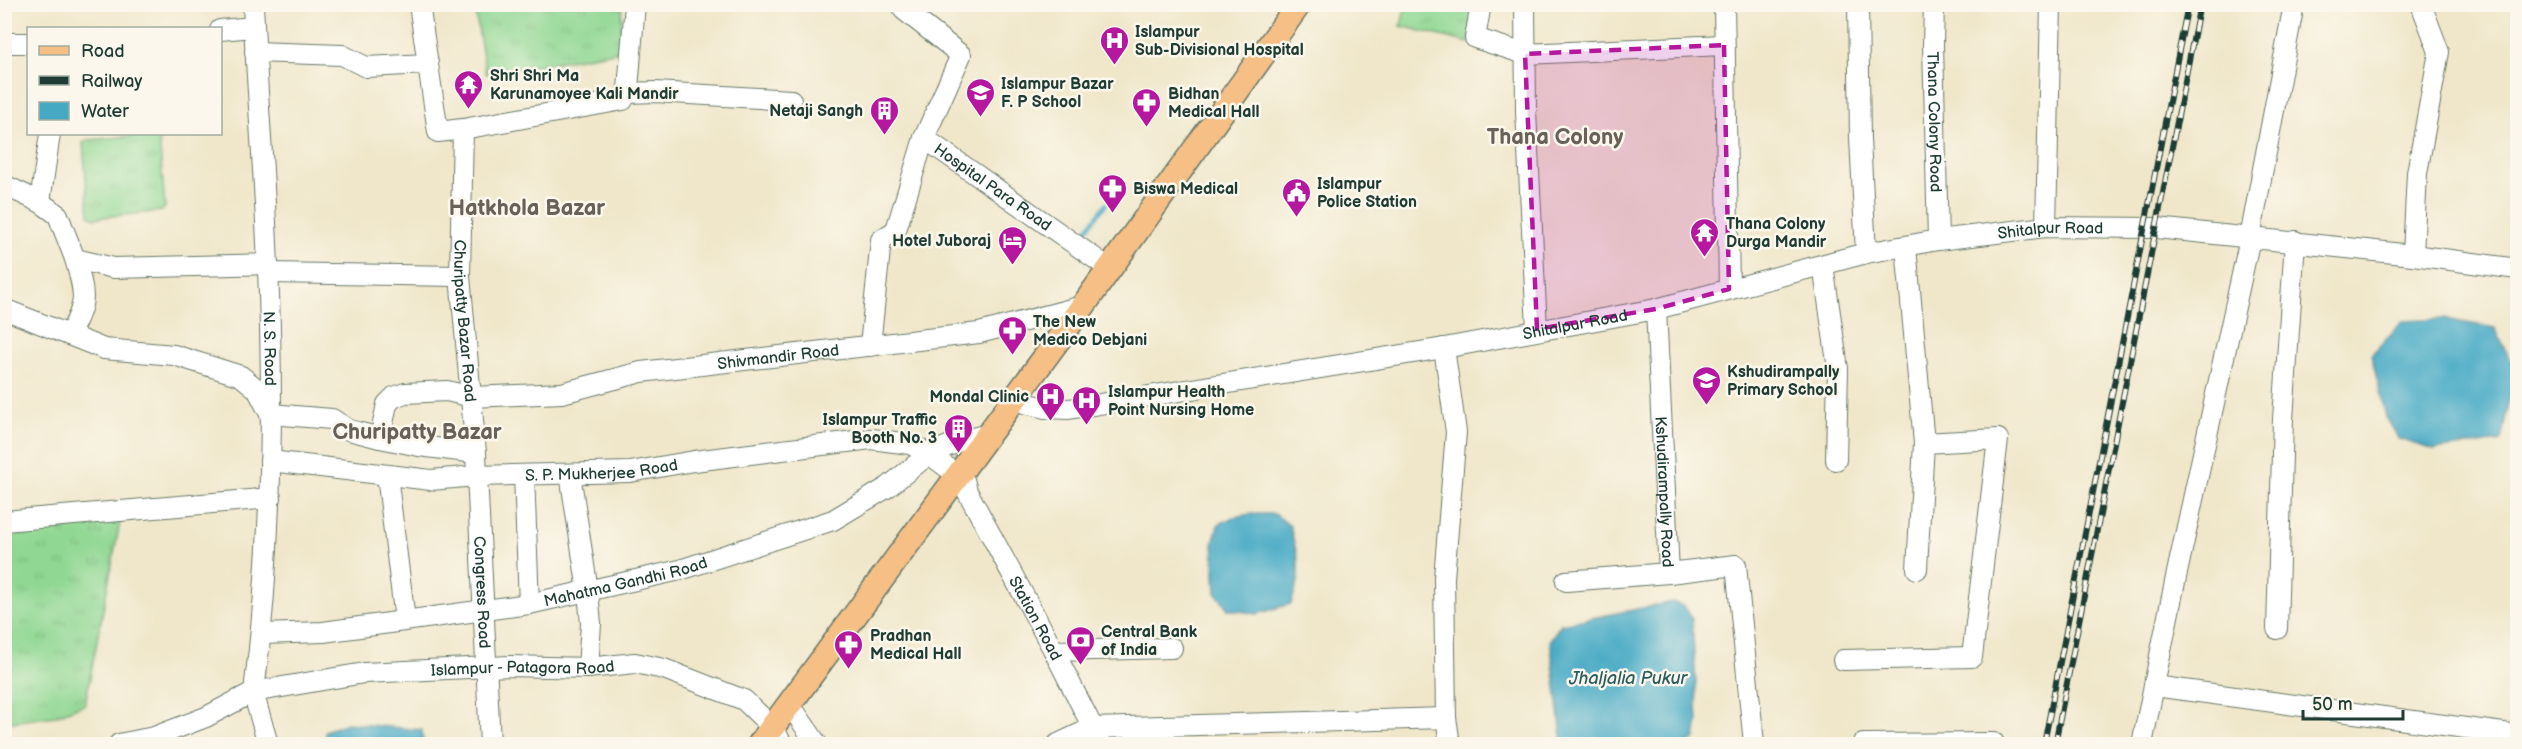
<svg xmlns="http://www.w3.org/2000/svg" width="2522" height="749" font-family="'Balsamiq Sans',sans-serif">
<style>
.grass{fill:url(#grass-tufts);stroke:#578a63;stroke-width:1.5}
.water{fill:#45a9c4;stroke:#32737c;stroke-width:1.5}
.lines{fill:none;stroke-linecap:round;stroke-linejoin:round}
.stream{stroke:#45a9c4;stroke-width:4}
.minor-casing{stroke:#687868;stroke-width:22}
.major-casing{stroke:#687868;stroke-width:27}
.minor{stroke:#fff;stroke-width:20}
.major{stroke:#f5bf86;stroke-width:24}
.rail-casing{stroke:#1f3d34;stroke-width:6}
.rail{stroke:#fbf7ec;stroke-width:4;stroke-dasharray:11;stroke-linecap:butt}
.marked{fill:#b5179e;fill-opacity:0.2;stroke:#b5179e;stroke-width:4.5;stroke-dasharray:12 8;stroke-linejoin:round}
.labels{text-anchor:middle;stroke-width:5;stroke-linejoin:round;paint-order:stroke}
.poi-label{font-size:16px;font-weight:bold;fill:#1f3d34;stroke:#fbf7ec;text-anchor:start}
.street-label{font-size:16px;fill:#1f3d34;stroke:#fbf7ec}
.water-label{font-size:18px;font-style:italic;fill:#2a5d5f;stroke:#fbf7ec}
.district-label{font-size:22px;font-weight:bold;fill:#686159;stroke:#fbf7ec}
</style>
<defs>
<pattern id="grass-tufts" width="24" height="20" patternUnits="userSpaceOnUse" patternTransform="scale(1.5)"><rect width="24" height="20" fill="#8fd792"/><path d="M3 7l-1-3M5 7V3M7 7l1-3M15 17l-1-3M17 17v-4M19 17l1-3" fill="none" stroke="#7bb97e"/></pattern>
</defs>
<rect width="100%" height="100%" fill="#fbf7ec"/>
<filter id="ink" filterUnits="userSpaceOnUse"><feTurbulence type="fractalNoise" baseFrequency=".0167" numOctaves="2"/><feDisplacementMap in="SourceGraphic" scale="12" xChannelSelector="R" yChannelSelector="G"/><feConvolveMatrix kernelMatrix="1 2 1 2 8 2 1 2 1" color-interpolation-filters="sRGB"/></filter>
<filter id="wash" filterUnits="userSpaceOnUse"><feTurbulence type="fractalNoise" baseFrequency=".008" numOctaves="4" result="noise"/><feDisplacementMap in="SourceGraphic" scale="24" xChannelSelector="R" yChannelSelector="G"/><feGaussianBlur stdDeviation="1.35" result="paint"/><feColorMatrix in="noise" values="0 0 0 0 0 0 0 0 0 0 0 0 0 0 0 0 0 1.4 0 .05"/><feComposite in="paint" operator="in"/></filter>
<g filter="url(#wash)">
<rect width="100%" height="100%" fill="#f0e7ca"/>
<g class="grass">
<polygon points="474,5 622,5 620,51 486,74"/>
<polygon points="1406,5 1476,5 1469,43 1401,26"/>
<polygon points="155,134 159,137 165,207 162,211 95,218 89,215 83,143 87,140"/>
<polygon points="120,522 85,704 55,716 5,723 5,533"/>
</g>
<g class="water">
<polygon points="2444,319 2495,328 2515,370 2501,441 2434,450 2399,439 2386,417 2371,355 2403,321"/>
<polygon points="1252,514 1275,514 1290,526 1298,559 1298,582 1291,604 1257,614 1228,609 1216,593 1213,544 1218,525 1233,517"/>
<polygon points="1673,602 1685,607 1692,619 1698,721 1695,738 1688,744 1563,744 1550,640 1561,624"/>
<polygon points="347,723 422,730 423,744 326,744 325,731"/>
</g>
<g class="lines">
<polyline class="stream" points="1078,241 1106,204"/>
</g>
</g>
<g filter="url(#ink)">
<g class="lines">
<defs>
<g id="minor">
<path id="s1" d="M253,4C257,93 265,180 268,268C274,410 272,551 254,692"/>
<polyline points="419,4 438,132 463,129 623,100 628,89 635,4"/>
<path id="s2" d="M904,4V10L961,55L924,138L1110,269"/>
<polyline points="1481,4 1475,38 1525,54 1724,45"/>
<polyline points="1525,4 1526,111 1537,329"/>
<polyline points="1724,4 1729,289"/>
<polyline points="1858,4 1860,139 1866,253"/>
<path id="s3" d="M1934,4L1933,45L1938,240"/>
<polyline points="220,30 254,27"/>
<polyline points="4,43 28,43"/>
<polyline points="255,52 342,55 366,67 428,64"/>
<polyline points="627,93 655,92 791,100"/>
<path id="s4" d="M463,129L460,276L476,453L490,744"/>
<polyline points="4,185 40,202 58,215 75,259 114,268 268,264"/>
<polyline points="40,202 50,134"/>
<polyline points="2046,227 2051,4"/>
<polyline points="2413,255 2417,173 2439,52 2421,4"/>
<polyline points="1823,265 1838,369 1836,460"/>
<polyline points="268,273 460,276"/>
<polyline points="4,309 104,349 174,355 241,376 257,389 270,414 332,419 349,430 380,438 419,446 476,453"/>
<path id="s5" d="M1656,309L1669,573L1736,565L1754,744"/>
<path d="M69,335C88,301 85,295 75,259"/>
<polyline points="870,346 881,240 896,230 924,138"/>
<polyline points="1444,348 1456,432 1444,578 1446,718 1450,744"/>
<path id="s6" d="M1013,400L1045,408L1069,409L1444,348L1656,309L1866,253L1938,240L2046,227L2157,228L2413,255L2518,269"/>
<path id="s7" d="M380,438L387,404L394,397L405,393L447,391L472,397L562,393L641,372L979,333L1083,306"/>
<path id="s8" d="M270,461L431,480L476,476L630,472L694,461L871,439L910,444L929,454L960,441L989,434"/>
<polyline points="570,474 588,591 591,624 588,668"/>
<polyline points="387,475 405,620"/>
<polyline points="524,475 529,604"/>
<polyline points="4,521 271,498"/>
<polyline points="1917,569 1924,443"/>
<polyline points="1566,581 1669,573"/>
<polyline points="2277,629 2283,419 2295,241"/>
<path id="s9" d="M261,634L323,632L529,604L680,570L833,520L888,487L929,454L964,480L967,491L1054,651L1101,744"/>
<polyline points="1054,651 1172,648"/>
<polyline points="1843,660 1972,657 1998,439 1924,443 1906,247"/>
<polyline points="2154,686 2518,735"/>
<polyline points="253,692 268,744"/>
<polyline points="790,705 817,744"/>
<path id="s10" d="M119,744L154,737L206,717L253,692L364,673L510,666L588,668L635,663L664,669L744,700L773,728L782,744"/>
<polyline points="1058,744 1092,728 1446,718"/>
<polyline points="1863,744 1994,743"/>
<polyline points="2142,744 2175,582 2250,238 2294,4"/>
</g>
<polyline id="major" points="760,744 1083,306 1299,4"/>
</defs>
<use href="#minor" class="minor-casing"/>
<use href="#major" class="major-casing"/>
<use href="#minor" class="minor"/>
<use href="#major" class="major"/>
<defs>
<g id="rail">
<polyline points="2044,744 2188,4"/>
<polyline points="2055,744 2200,4"/>
</g>
</defs>
<use href="#rail" class="rail-casing"/>
<use href="#rail" class="rail"/>
</g>
</g>
<path class="marked" d="M1724,45L1729,289L1656,309L1537,329L1525,54Z"/>
<defs>
<symbol id="hospital-pin" viewBox="-11 -11 22 30"><path d="M0 17L-7.5 6A9.5 9.5 0 1 1 7.5 6Z" fill="#b5179e" stroke="#fbf7ec"/><path d="M-5-5h3v3.5h4V-5h3V5h-3V1.5h-4V5h-3Z" fill="#fff"/></symbol>
<symbol id="temple-pin" viewBox="-11 -11 22 30"><path d="M0 17L-7.5 6A9.5 9.5 0 1 1 7.5 6Z" fill="#b5179e" stroke="#fbf7ec"/><path d="M0-6L5-2H3V0L6.5 2.5H4V6H1.5V3h-3V6H-4V2.5H-6.5L-3 0V-2H-5Z" fill="#fff"/></symbol>
<symbol id="school-pin" viewBox="-11 -11 22 30"><path d="M0 17L-7.5 6A9.5 9.5 0 1 1 7.5 6Z" fill="#b5179e" stroke="#fbf7ec"/><path d="M0-5L7-2L0 1L-7-2ZM-4 1L0 2.5L4 1V4Q0 6-4 4Z" fill="#fff"/></symbol>
<symbol id="pharmacy-pin" viewBox="-11 -11 22 30"><path d="M0 17L-7.5 6A9.5 9.5 0 1 1 7.5 6Z" fill="#b5179e" stroke="#fbf7ec"/><path d="M-2-6h4v4h4v4h-4v4h-4v-4h-4v-4h4Z" fill="#fff"/></symbol>
<symbol id="building-pin" viewBox="-11 -11 22 30"><path d="M0 17L-7.5 6A9.5 9.5 0 1 1 7.5 6Z" fill="#b5179e" stroke="#fbf7ec"/><path d="M-4-6H4V6H1V3H-1V6H-4ZM-2.5-4.3h1.7v1.8h-1.7ZM.8-4.3h1.7v1.8H.8ZM-2.5-1h1.7V.8h-1.7ZM.8-1h1.7V.8H.8Z" fill="#fff"/></symbol>
<symbol id="civic-pin" viewBox="-11 -11 22 30"><path d="M0 17L-7.5 6A9.5 9.5 0 1 1 7.5 6Z" fill="#b5179e" stroke="#fbf7ec"/><path d="M-.6-6.5H3V-4.5H.6V-3L4-1V1h2V6H-6V1h2V-1L-.6-3ZM-1.2 2.5V6h2.4V2.5Z" fill="#fff"/></symbol>
<symbol id="hotel-pin" viewBox="-11 -11 22 30"><path d="M0 17L-7.5 6A9.5 9.5 0 1 1 7.5 6Z" fill="#b5179e" stroke="#fbf7ec"/><path d="M-6-4.5h1.5V1H6V5H4.5V3h-9V5H-6ZM-4 0a1.8 1.8 0 1 1 3.6 0ZM.5 0V-2.5h3Q6-2.5 6 0Z" fill="#fff"/></symbol>
<symbol id="bank-pin" viewBox="-11 -11 22 30"><path d="M0 17L-7.5 6A9.5 9.5 0 1 1 7.5 6Z" fill="#b5179e" stroke="#fbf7ec"/><path d="M-6-4H6V4H-6ZM0-2.3a2.3 2.3 0 1 0 0 4.6a2.3 2.3 0 1 0 0-4.6Z" fill="#fff"/></symbol>
</defs>
<g fill-rule="evenodd">
<use href="#hospital-pin" x="1098" y="24" width="33" height="45"/>
<use href="#temple-pin" x="452" y="68" width="33" height="45"/>
<use href="#school-pin" x="964" y="76" width="33" height="45"/>
<use href="#pharmacy-pin" x="1130" y="86" width="33" height="45"/>
<use href="#building-pin" x="868" y="94" width="33" height="45"/>
<use href="#pharmacy-pin" x="1096" y="172" width="33" height="45"/>
<use href="#civic-pin" x="1280" y="176" width="33" height="45"/>
<use href="#temple-pin" x="1688" y="216" width="33" height="45"/>
<use href="#hotel-pin" x="996" y="224" width="33" height="45"/>
<use href="#pharmacy-pin" x="996" y="314" width="33" height="45"/>
<use href="#school-pin" x="1690" y="364" width="33" height="45"/>
<use href="#hospital-pin" x="1034" y="380" width="33" height="45"/>
<use href="#hospital-pin" x="1070" y="384" width="33" height="45"/>
<use href="#building-pin" x="942" y="412" width="33" height="45"/>
<use href="#bank-pin" x="1064" y="624" width="33" height="45"/>
<use href="#pharmacy-pin" x="832" y="628" width="33" height="45"/>
</g>
<g class="labels">
<g class="poi-label">
<text x="1135" y="37">Islampur<tspan x="1135" dy="18">Sub-Divisional Hospital</tspan></text>
<text x="490" y="81">Shri Shri Ma<tspan x="490" dy="18">Karunamoyee Kali Mandir</tspan></text>
<text x="1001" y="89">Islampur Bazar<tspan x="1001" dy="18">F. P School</tspan></text>
<text x="1168" y="99">Bidhan<tspan x="1168" dy="18">Medical Hall</tspan></text>
<text x="863" y="116" text-anchor="end">Netaji Sangh</text>
<text x="1317" y="189">Islampur<tspan x="1317" dy="18">Police Station</tspan></text>
<text x="1133" y="194">Biswa Medical</text>
<text x="1726" y="229">Thana Colony<tspan x="1726" dy="18">Durga Mandir</tspan></text>
<text x="991" y="246" text-anchor="end">Hotel Juboraj</text>
<text x="1033" y="327">The New<tspan x="1033" dy="18">Medico Debjani</tspan></text>
<text x="1727" y="377">Kshudirampally<tspan x="1727" dy="18">Primary School</tspan></text>
<text x="1108" y="397">Islampur Health<tspan x="1108" dy="18">Point Nursing Home</tspan></text>
<text x="1029" y="402" text-anchor="end">Mondal Clinic</text>
<text x="937" y="425" text-anchor="end">Islampur Traffic<tspan x="937" dy="18">Booth No. 3</tspan></text>
<text x="1101" y="637">Central Bank<tspan x="1101" dy="18">of India</tspan></text>
<text x="870" y="641">Pradhan<tspan x="870" dy="18">Medical Hall</tspan></text>
</g>
<g class="street-label">
<text dy="6" stroke="none"><textPath href="#s3" startOffset="118">Thana Colony Road</textPath></text>
<text dy="6" stroke="none"><textPath href="#s2" startOffset="254">Hospital Para Road</textPath></text>
<text dy="6" stroke="none"><textPath href="#s6" startOffset="1056">Shitalpur Road</textPath></text>
<text dy="6" stroke="none"><textPath href="#s4" startOffset="192">Churipatty Bazar Road</textPath></text>
<text dy="6" stroke="none"><textPath href="#s6" startOffset="570">Shitalpur Road</textPath></text>
<text dy="6" stroke="none"><textPath href="#s1" startOffset="345">N. S. Road</textPath></text>
<text dy="6" stroke="none"><textPath href="#s7" startOffset="434">Shivmandir Road</textPath></text>
<text dy="6" stroke="none"><textPath href="#s8" startOffset="333">S. P. Mukherjee Road</textPath></text>
<text dy="6" stroke="none"><textPath href="#s5" startOffset="183">Kshudirampally Road</textPath></text>
<text dy="6" stroke="none"><textPath href="#s9" startOffset="369">Mahatma Gandhi Road</textPath></text>
<text dy="6" stroke="none"><textPath href="#s4" startOffset="464">Congress Road</textPath></text>
<text dy="6" stroke="none"><textPath href="#s9" startOffset="902">Station Road</textPath></text>
<text dy="6" stroke="none"><textPath href="#s10" startOffset="416">Islampur - Patagora Road</textPath></text>
</g>
<g class="water-label">
<text x="1628" y="684">Jhaljalia Pukur</text>
</g>
<g class="district-label">
<text x="1555" y="144">Thana Colony</text>
<text x="527" y="215">Hatkhola Bazar</text>
<text x="417" y="439">Churipatty Bazar</text>
</g>
</g>
<rect width="2522" height="749" fill="none" stroke="#fbf7ec" stroke-width="24"/>
<rect x="27" y="27" width="195" height="108" fill="#fbf7ec" stroke="#a3ada2" stroke-width="1.5"/>
<rect x="39" y="46" width="30" height="9" fill="#f5bf86" stroke="#a3ada2" stroke-width="1.5"/>
<text x="81" y="57" font-size="18" fill="#1f3d34">Road</text>
<rect x="39" y="76" width="30" height="9" fill="#1f3d34" stroke="#a3ada2" stroke-width="1.5"/>
<text x="81" y="87" font-size="18" fill="#1f3d34">Railway</text>
<rect x="39" y="102" width="30" height="18" fill="#45a9c4" stroke="#a3ada2" stroke-width="1.5"/>
<text x="81" y="117" font-size="18" fill="#1f3d34">Water</text>
<path d="M2303 710v9h100v-9" fill="none" stroke="#1f3d34" stroke-width="3"/>
<text x="2312" y="710" font-size="18" fill="#1f3d34" stroke="#fbf7ec" stroke-width="4.5" paint-order="stroke">50 m</text>
</svg>
